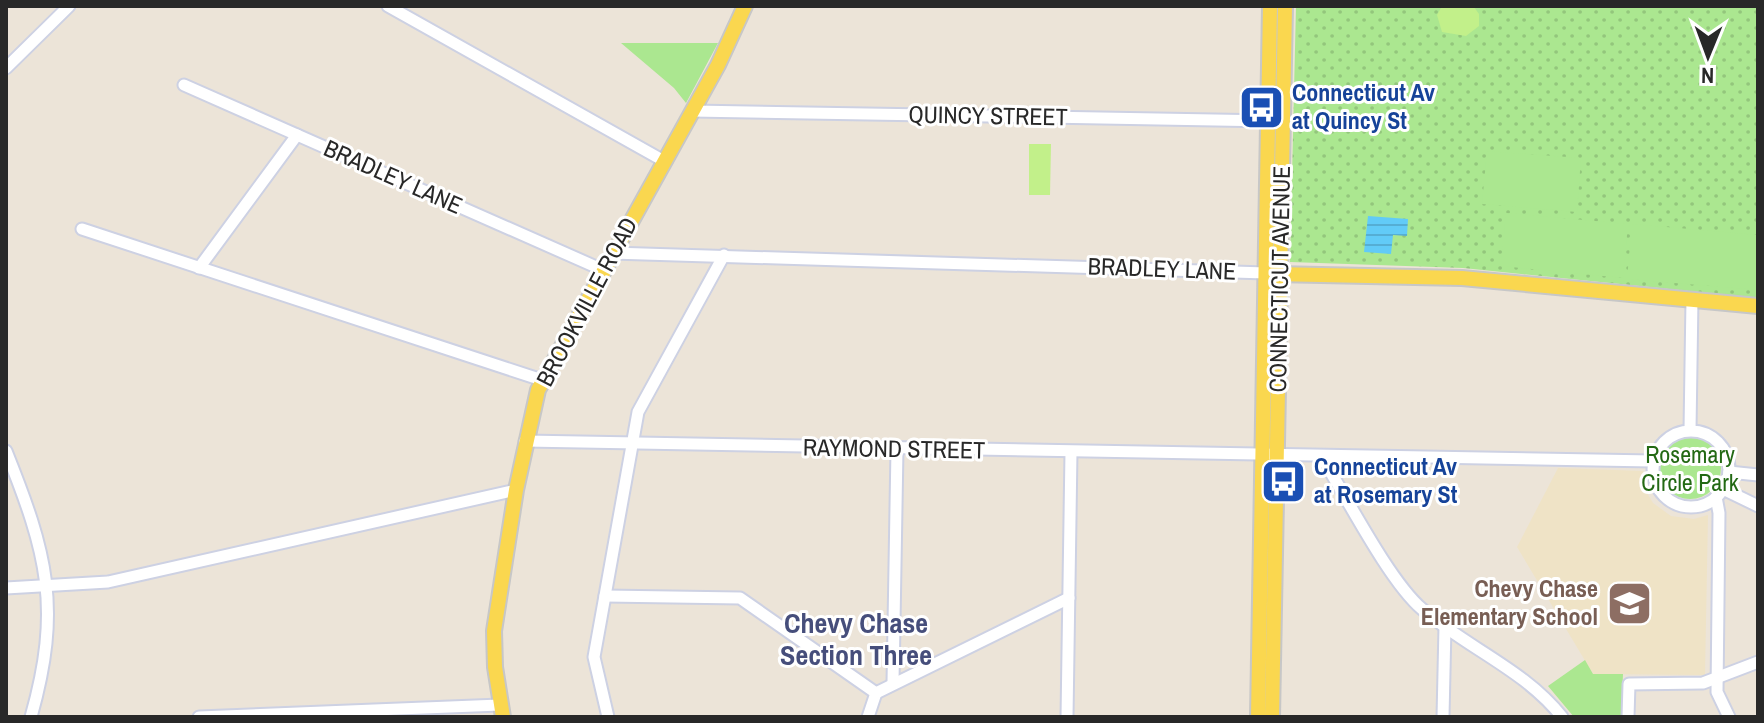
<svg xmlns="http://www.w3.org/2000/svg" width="1764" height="723" font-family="'Archivo Narrow',sans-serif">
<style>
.education{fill:#efe3c6}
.grass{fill:url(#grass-dots)}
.park{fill:#abe790}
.pitch{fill:#c2f08a}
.water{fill:url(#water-rules)}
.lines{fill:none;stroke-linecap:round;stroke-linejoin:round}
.minor-casing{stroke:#cdd1e3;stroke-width:15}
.major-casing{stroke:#c7c7c7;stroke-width:18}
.minor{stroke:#fff;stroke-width:11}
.major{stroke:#fad74f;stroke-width:14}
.labels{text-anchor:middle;stroke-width:6;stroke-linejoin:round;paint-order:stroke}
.transit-label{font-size:24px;font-weight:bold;fill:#164399;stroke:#fff;text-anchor:start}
.street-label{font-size:24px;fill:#282828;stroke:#fff}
.park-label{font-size:24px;fill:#236914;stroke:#fff}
.education-label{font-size:24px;font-weight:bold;fill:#785e54;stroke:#fff;text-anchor:end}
.quarter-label{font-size:28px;font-weight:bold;fill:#464e7b;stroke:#fff}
</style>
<defs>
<pattern id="grass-dots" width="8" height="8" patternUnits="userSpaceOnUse" patternTransform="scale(2)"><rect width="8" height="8" fill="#abe790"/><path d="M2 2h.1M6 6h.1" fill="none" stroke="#93c67c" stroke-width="1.8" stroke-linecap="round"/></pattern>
<pattern id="water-rules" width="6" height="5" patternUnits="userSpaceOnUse" patternTransform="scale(2)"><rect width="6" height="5" fill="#62cbf7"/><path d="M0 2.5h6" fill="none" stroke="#55aed4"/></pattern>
</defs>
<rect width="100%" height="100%" fill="#ece4d8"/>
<polygon class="education" points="1558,468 1643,471 1646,491 1653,503 1671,516 1694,519 1708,515 1705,675 1593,674 1517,547"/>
<polygon class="grass" points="1296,6 1758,6 1758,298 1463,268 1290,262"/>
<g class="park">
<polygon points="621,43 718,43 686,103 674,88"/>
<polygon points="1487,151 1581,158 1577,212 1482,204"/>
<polygon points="1506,213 1628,224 1623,278 1501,266"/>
<polygon points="1632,224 1758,235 1758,290 1627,279"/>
<circle cx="1690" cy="468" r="31"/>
<polygon points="1585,660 1593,674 1623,674 1621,717 1574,717 1548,686"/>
</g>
<g class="pitch">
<polygon points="1442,6 1474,7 1479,14 1479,26 1466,36 1442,32 1437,15"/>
<polygon points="1029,144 1051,144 1050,195 1029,195"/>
</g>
<polygon class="water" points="1368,216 1408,219 1407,236 1393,235 1391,254 1364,252"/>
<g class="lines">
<defs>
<g id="minor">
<polyline points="388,6 664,161"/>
<polyline points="6,68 69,6"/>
<polyline points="184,85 603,270"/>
<polyline points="692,111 1274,121"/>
<polyline points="82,229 542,380"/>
<polyline points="612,253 1266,273"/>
<polyline points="199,268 297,135"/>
<polyline points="1690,430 1692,299"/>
<circle cx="1691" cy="469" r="38"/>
<polyline points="525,441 1653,461"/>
<path d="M6,451C47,553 62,608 31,717"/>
<path d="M1321,456C1346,496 1389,581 1422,609C1467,648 1525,670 1562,717"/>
<polyline points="1729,472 1758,475"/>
<polyline points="1723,489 1758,506"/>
<polyline points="1716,497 1719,513 1717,692 1729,717"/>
<polyline points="6,588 108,582 516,490"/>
<polyline points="605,596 740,598 876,693 1069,598"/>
<polyline points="893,682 897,449"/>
<polyline points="199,717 500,705"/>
<polyline points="608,717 594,657 638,412 724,255"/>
<polyline points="868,717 876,693"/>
<polyline points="1067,717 1071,452"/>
<polyline points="1443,717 1445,626"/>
<polyline points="1628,717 1629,684 1703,683 1758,662"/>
</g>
<g id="major">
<polyline points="1274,274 1462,278 1758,306"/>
<polyline points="503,717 495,667 494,631 516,490 538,390 718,65 745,6"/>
<polyline points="1258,717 1270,6"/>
<polyline points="1272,717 1285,6"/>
</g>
</defs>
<use href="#minor" class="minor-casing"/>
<use href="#major" class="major-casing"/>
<use href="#minor" class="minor"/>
<use href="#major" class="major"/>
</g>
<defs>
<symbol id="bus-square" viewBox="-11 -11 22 22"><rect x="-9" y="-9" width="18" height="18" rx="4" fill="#1a4fb4" stroke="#fff"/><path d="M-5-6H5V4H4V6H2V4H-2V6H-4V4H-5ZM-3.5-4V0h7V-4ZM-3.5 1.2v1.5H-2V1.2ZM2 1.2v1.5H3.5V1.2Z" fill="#fff"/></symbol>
<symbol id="school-square" viewBox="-11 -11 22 22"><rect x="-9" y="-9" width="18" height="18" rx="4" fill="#8d6e63" stroke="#fff"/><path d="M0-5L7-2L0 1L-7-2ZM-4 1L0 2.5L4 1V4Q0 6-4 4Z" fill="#fff"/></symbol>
</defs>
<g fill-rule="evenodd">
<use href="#bus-square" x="1236" y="82" width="51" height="51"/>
<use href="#bus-square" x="1258" y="456" width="51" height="51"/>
<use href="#school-square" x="1604" y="578" width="51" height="51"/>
</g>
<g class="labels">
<g class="transit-label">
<text x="1292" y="101">Connecticut Av<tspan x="1292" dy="28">at Quincy St</tspan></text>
<text x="1314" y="475">Connecticut Av<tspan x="1314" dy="28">at Rosemary St</tspan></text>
</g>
<g class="street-label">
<text transform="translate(988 116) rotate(1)" y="8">QUINCY STREET</text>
<text transform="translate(393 177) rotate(24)" y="8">BRADLEY LANE</text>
<text transform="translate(1162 269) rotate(2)" y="8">BRADLEY LANE</text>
<text transform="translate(1280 279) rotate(-89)" y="8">CONNECTICUT AVENUE</text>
<text transform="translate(587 302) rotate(-62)" y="8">BROOKVILLE ROAD</text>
<text transform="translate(894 449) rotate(1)" y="8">RAYMOND STREET</text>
</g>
<g class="park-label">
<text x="1690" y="463">Rosemary<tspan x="1690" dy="28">Circle Park</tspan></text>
</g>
<g class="education-label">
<text x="1598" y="597">Chevy Chase<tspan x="1598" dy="28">Elementary School</tspan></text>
</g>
<g class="quarter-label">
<text x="856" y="633">Chevy Chase<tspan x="856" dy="32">Section Three</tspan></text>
</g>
</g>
<rect width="1764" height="723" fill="none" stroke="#282828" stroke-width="16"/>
<g transform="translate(1708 56) rotate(181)" stroke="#ffffff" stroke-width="6" paint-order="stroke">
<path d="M0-6L14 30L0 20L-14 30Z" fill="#282828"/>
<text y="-12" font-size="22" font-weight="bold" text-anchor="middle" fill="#282828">N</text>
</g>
</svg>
